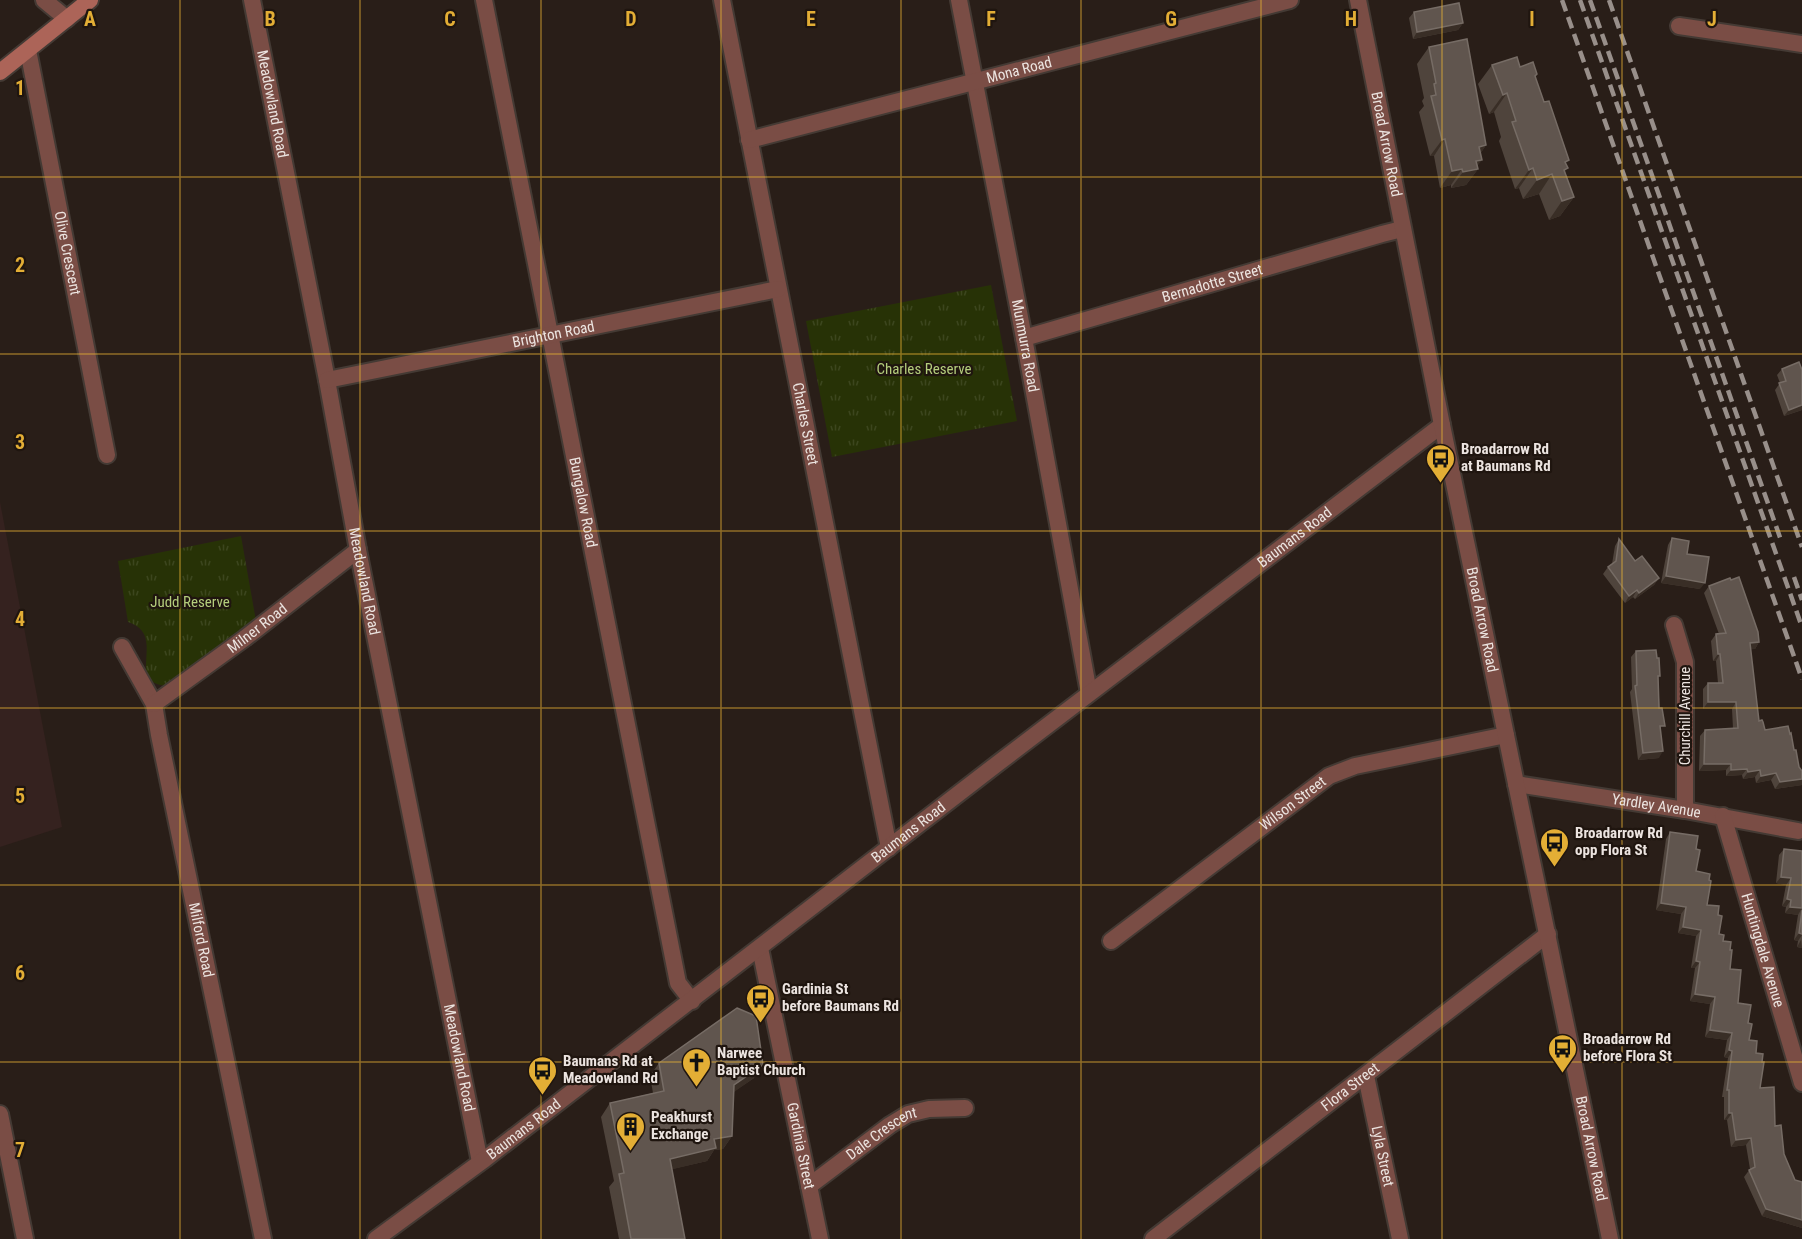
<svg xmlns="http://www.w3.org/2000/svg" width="1802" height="1239" font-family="'Roboto Condensed',sans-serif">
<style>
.education{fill:#35221f}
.grass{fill:url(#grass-tufts)}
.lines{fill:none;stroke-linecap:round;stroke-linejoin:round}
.minor-casing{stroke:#443a34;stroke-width:20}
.tertiary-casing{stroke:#443a34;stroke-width:20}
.secondary-casing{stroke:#443a34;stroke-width:20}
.minor{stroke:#7a4d45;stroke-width:16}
.tertiary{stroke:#7a4d45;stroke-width:16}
.secondary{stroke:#ac6458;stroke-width:16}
.rail{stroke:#988f8a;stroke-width:4.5;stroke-dasharray:12 6;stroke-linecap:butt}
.wall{fill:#4f443c}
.shaded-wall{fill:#392e26}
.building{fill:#60554e;stroke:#766c65;stroke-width:1.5}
.grid{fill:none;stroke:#e3ae35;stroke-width:1.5;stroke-opacity:0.55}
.labels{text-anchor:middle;stroke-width:4.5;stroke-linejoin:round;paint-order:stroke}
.street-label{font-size:15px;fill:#ece4e0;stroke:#1f150f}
.park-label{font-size:15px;fill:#b4cd7c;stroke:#1f150f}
.poi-label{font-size:15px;font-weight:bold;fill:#ece4e0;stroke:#1f150f;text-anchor:start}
.grid-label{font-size:20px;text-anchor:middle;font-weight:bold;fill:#e3ae35;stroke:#1f150f;stroke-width:4.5;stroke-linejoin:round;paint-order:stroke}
</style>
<defs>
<pattern id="grass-tufts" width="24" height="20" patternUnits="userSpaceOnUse" patternTransform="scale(1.5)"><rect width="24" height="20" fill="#273206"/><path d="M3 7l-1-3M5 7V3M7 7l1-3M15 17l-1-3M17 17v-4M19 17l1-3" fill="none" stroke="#3c461e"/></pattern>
</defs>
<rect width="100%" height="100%" fill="#291e18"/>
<polygon class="education" points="0,502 62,827 0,847"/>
<g class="grass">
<polygon points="991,285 1017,421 832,457 806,321"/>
<path d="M241,536L256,621L167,686C157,685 151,683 146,673C145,652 154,630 128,622L118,561Z"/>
</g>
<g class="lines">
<defs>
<g id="minor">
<polyline points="44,0 67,19"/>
<path id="s1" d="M252,0L327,380L358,550L480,1162"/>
<path id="s2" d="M484,0L678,983L692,1001"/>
<path id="s3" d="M722,0L889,848"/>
<path id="s4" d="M959,0L1024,338L1089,693"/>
<polyline points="1679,26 1802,44"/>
<path id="s5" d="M28,50L107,455"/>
<path id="s6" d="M749,140L1290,0"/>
<path id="s7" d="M1024,338L1382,234L1402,229"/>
<path id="s8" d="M327,380L778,289"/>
<polyline points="1674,625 1685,662 1685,810"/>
<path id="s9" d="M122,647L154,704L159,735L263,1239"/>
<path id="s10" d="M154,704L245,638L358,550"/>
<path id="s11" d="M1516,784L1685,810L1798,831"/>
<path id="s12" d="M1723,816L1802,1083"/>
<path id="s13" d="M1111,941L1329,776L1355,766L1506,735"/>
<path id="s14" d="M760,948L820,1239"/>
<path id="s15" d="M1366,1076L1400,1239"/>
<polyline points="0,1114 25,1239"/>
<path id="s16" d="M809,1186L890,1125L908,1114L929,1109L965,1108"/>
<path id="s17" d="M376,1239L485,1159L997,764L1442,425"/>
<path id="s18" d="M1153,1239L1548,934"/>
</g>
<g id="tertiary">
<path id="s19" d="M1358,0L1442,425L1610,1239"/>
</g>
<polyline id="secondary" points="0,72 90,0"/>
</defs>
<use href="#minor" class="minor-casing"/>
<use href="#tertiary" class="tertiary-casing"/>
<use href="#secondary" class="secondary-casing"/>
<use href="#minor" class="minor"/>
<use href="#tertiary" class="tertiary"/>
<use href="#secondary" class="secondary"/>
<g class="rail">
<polyline points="1562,0 1802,679"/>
<polyline points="1580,0 1802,627"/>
<polyline points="1590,0 1782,543"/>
<polyline points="1609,0 1802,547"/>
<polyline points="1794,577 1802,600"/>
</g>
</g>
<g class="wall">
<polygon points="1414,12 1463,23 1458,30 1413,39 1409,18"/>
<polygon points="1429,47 1486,145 1480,154 1477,166 1478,169 1466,185 1451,188 1451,185 1440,188 1434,156 1430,156 1419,112 1424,106 1422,101 1424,98 1417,64"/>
<polygon points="1492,65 1520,67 1535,78 1566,165 1565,172 1574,197 1560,216 1549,220 1539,194 1523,199 1519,188 1515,189 1499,141 1501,137 1494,112 1489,114 1478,84"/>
<polygon points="1782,369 1802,370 1802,410 1784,416 1775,390 1780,383 1777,375"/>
<polygon points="1672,538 1687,554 1700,589 1661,583 1668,545"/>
<polygon points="1619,539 1635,561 1659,578 1654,585 1635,599 1633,597 1625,603 1603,574 1608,567 1612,564 1615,546"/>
<polygon points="1709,586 1759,642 1755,649 1750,649 1759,721 1765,730 1794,750 1799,767 1802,771 1802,785 1775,789 1771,780 1756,783 1755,777 1743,779 1742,775 1726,776 1726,770 1699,771 1700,736 1705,730 1733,729 1732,709 1703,709 1703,689 1708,683 1718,683 1716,661 1713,661 1711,641 1716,634 1719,634 1704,593"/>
<polygon points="1636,651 1658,679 1661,731 1659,758 1638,760 1630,692 1632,689 1631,657"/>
<polygon points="1670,832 1696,849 1696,871 1707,905 1718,915 1719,934 1730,950 1730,969 1738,1003 1748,1023 1749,1040 1756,1053 1760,1088 1775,1126 1784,1154 1795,1180 1802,1182 1802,1228 1762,1216 1744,1177 1750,1169 1746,1145 1731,1147 1727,1120 1724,1120 1724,1097 1722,1097 1728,1058 1724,1057 1727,1040 1705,1037 1710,1004 1690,1001 1695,968 1691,968 1696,936 1678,933 1681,914 1656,910 1666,839"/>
<polygon points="1784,849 1802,851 1802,948 1797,947 1798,941 1794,940 1798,915 1785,913 1786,907 1782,906 1786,885 1776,883 1779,855"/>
<polygon points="659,1063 754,1078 733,1092 732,1136 723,1149 714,1150 707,1161 672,1169 685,1239 619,1239 609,1187 614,1181 601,1117 610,1103 653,1093 650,1076"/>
</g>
<g class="shaded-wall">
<polygon points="1463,23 1458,30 1413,39 1417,32"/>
<polygon points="1507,93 1494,112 1489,114 1503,95"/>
<polygon points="1445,139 1434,156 1430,156 1442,140"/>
<polygon points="1486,145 1475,162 1479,147"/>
<polygon points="1482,160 1475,169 1478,169 1466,185 1451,188 1463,172 1476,161"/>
<polygon points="1533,168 1519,188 1515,189 1529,170"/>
<polygon points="1462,169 1451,185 1440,188 1452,171"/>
<polygon points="1552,174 1539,194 1523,199 1537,180"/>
<polygon points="1574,197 1560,216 1549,220 1562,201"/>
<polygon points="1802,405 1802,410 1784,416 1789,410"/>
<polygon points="1666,576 1705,583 1700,589 1661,583"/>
<polygon points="1659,578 1654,585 1635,599 1639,593"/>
<polygon points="1637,590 1633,597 1625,603 1629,596"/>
<polygon points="1759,642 1755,649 1745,650 1750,643"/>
<polygon points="1718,654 1720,654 1716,661 1713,661"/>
<polygon points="1708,702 1736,702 1732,709 1703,709"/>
<polygon points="1663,751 1659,758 1638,760 1643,753"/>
<polygon points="1704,764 1731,764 1726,770 1699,771"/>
<polygon points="1747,769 1742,775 1726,776 1731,770"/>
<polygon points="1760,770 1755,777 1743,779 1748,772"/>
<polygon points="1776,773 1771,780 1756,783 1761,776"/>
<polygon points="1802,779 1802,785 1775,789 1780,782"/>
<polygon points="1781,877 1791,878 1786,885 1776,883"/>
<polygon points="1787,899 1791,900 1786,907 1782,906"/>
<polygon points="1661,903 1686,907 1681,914 1656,910"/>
<polygon points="1790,907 1802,908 1798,915 1785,913"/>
<polygon points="1683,927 1701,930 1696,936 1678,933"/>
<polygon points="1799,933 1802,935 1798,941 1794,940"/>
<polygon points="1801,940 1802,948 1797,947"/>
<polygon points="1696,961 1700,962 1695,968 1691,968"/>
<polygon points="1695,994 1715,997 1710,1004 1690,1001"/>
<polygon points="1710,1030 1732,1033 1727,1040 1705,1037"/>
<polygon points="1729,1050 1732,1051 1728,1058 1724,1057"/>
<polygon points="763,1065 754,1078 724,1099 734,1085"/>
<polygon points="1729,1113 1732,1113 1727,1120 1724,1120"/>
<polygon points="732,1136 723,1149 714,1150 707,1161 661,1172 670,1159 714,1139"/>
<polygon points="1751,1138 1746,1145 1731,1147 1736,1140"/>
<polygon points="1766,1209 1802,1220 1802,1228 1762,1216"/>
</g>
<g class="building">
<polygon points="1459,3 1463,23 1417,32 1414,12"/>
<polygon points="1467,39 1486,145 1479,147 1482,160 1476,161 1478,169 1463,172 1462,169 1452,171 1445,139 1442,140 1431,96 1436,95 1434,84 1436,83 1429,47"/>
<polygon points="1517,57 1520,67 1533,62 1537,74 1535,76 1544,102 1549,101 1569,160 1565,162 1568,168 1564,170 1574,197 1562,201 1552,174 1537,180 1533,168 1529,170 1512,122 1516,121 1507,93 1503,95 1492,65"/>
<polygon points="1799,362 1802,370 1802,405 1789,410 1779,383 1786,381 1782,369"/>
<polygon points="1672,538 1689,541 1687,554 1709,557 1705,583 1666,576"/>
<polygon points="1619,539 1635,561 1642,556 1659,578 1639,593 1637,590 1629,596 1608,567 1616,561"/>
<polygon points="1739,577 1758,632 1759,642 1750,643 1759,721 1762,720 1763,722 1765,730 1788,726 1790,734 1791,733 1794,750 1796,750 1799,767 1802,771 1802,779 1780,782 1776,773 1761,776 1760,770 1748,772 1747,769 1731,770 1731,764 1704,764 1705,730 1738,728 1736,702 1708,702 1708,683 1723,683 1720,654 1718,654 1716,634 1726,633 1709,586 1730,578 1731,580"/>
<polygon points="1656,650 1657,658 1659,658 1660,676 1658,676 1659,708 1662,708 1665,726 1660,726 1663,751 1643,753 1635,686 1637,685 1636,651"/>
<polygon points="1670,832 1698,836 1696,849 1700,850 1696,871 1710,874 1709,880 1711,881 1707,905 1719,906 1718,915 1722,916 1719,934 1724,935 1723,941 1731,942 1730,950 1732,950 1730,969 1741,970 1738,1003 1751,1005 1748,1023 1752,1024 1749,1040 1757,1041 1756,1053 1763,1054 1762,1062 1764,1062 1760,1088 1774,1087 1775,1126 1781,1125 1784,1154 1795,1180 1802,1182 1802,1220 1766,1209 1749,1170 1755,1167 1751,1138 1736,1140 1732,1113 1729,1113 1729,1090 1727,1090 1732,1051 1729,1050 1732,1033 1710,1030 1715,997 1695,994 1700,962 1696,961 1701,930 1683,927 1686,907 1661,903"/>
<polygon points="1784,849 1802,851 1802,908 1790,907 1791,900 1787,899 1791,878 1781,877"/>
<polygon points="1802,910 1802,934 1799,933"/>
<polygon points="737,1008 756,1016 763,1065 734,1085 732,1136 714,1139 716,1148 670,1159 685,1239 631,1239 619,1174 624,1173 610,1103 664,1091 659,1063"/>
</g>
<path class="grid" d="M180,0V1239M360,0V1239M541,0V1239M721,0V1239M901,0V1239M1081,0V1239M1261,0V1239M1442,0V1239M1622,0V1239M0,177H1802M0,354H1802M0,531H1802M0,708H1802M0,885H1802M0,1062H1802"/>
<defs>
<symbol id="bus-pin" viewBox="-11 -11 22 30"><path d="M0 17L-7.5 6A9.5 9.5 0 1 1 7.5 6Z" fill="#e3ae35" stroke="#1f150f"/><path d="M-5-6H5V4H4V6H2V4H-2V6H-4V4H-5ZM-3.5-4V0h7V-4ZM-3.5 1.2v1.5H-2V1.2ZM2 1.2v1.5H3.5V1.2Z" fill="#111"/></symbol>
<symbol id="church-pin" viewBox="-11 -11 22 30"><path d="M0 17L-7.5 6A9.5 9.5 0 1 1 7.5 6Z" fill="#e3ae35" stroke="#1f150f"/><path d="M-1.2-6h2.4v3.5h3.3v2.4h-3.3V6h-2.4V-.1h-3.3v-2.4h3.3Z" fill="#111"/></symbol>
<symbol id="building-pin" viewBox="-11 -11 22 30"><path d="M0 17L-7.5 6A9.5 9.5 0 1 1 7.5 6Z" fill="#e3ae35" stroke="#1f150f"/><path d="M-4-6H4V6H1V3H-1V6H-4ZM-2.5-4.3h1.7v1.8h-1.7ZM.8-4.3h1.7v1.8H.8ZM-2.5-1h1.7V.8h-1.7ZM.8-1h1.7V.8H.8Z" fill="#111"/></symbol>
</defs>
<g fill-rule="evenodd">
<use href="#bus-pin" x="1424" y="442" width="33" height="45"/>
<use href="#bus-pin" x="1538" y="826" width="33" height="45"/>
<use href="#bus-pin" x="744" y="982" width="33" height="45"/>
<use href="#bus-pin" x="1546" y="1032" width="33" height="45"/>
<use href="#church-pin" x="680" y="1046" width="33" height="45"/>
<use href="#bus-pin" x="526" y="1054" width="33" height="45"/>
<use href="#building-pin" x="614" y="1110" width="33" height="45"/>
</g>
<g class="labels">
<g class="street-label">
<text dy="5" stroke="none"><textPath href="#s6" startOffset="279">Mona Road</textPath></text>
<text dy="5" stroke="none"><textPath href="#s1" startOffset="106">Meadowland Road</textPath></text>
<text dy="5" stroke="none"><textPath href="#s19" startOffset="147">Broad Arrow Road</textPath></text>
<text dy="5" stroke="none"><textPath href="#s5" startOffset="207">Olive Crescent</textPath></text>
<text dy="5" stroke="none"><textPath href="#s7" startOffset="196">Bernadotte Street</textPath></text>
<text dy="5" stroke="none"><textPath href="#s8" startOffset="231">Brighton Road</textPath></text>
<text dy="5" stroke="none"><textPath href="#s4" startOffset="352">Munmurra Road</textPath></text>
<text dy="5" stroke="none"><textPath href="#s3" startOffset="432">Charles Street</textPath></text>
<text dy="5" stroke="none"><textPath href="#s2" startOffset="512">Bungalow Road</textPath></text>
<text dy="5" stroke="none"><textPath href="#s17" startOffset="1156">Baumans Road</textPath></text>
<text dy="5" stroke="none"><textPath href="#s1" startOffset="592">Meadowland Road</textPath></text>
<text dy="5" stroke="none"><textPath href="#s19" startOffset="632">Broad Arrow Road</textPath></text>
<text dy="5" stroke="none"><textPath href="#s10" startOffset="128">Milner Road</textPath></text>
<text transform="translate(1685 716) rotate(-90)" y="5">Churchill Avenue</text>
<text dy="5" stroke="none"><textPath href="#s13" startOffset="228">Wilson Street</textPath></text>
<text dy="5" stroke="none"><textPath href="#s11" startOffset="142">Yardley Avenue</textPath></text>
<text dy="5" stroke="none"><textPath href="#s17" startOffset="670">Baumans Road</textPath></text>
<text dy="5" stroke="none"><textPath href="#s9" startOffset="306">Milford Road</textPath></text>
<text dy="5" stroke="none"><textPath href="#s12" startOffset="140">Huntingdale Avenue</textPath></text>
<text dy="5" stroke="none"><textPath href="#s1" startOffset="1078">Meadowland Road</textPath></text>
<text dy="5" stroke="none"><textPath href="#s18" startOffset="249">Flora Street</textPath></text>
<text dy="5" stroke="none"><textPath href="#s17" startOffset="184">Baumans Road</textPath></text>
<text dy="5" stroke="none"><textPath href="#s16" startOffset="90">Dale Crescent</textPath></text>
<text dy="5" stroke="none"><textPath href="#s14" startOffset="202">Gardinia Street</textPath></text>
<text dy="5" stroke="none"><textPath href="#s19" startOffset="1172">Broad Arrow Road</textPath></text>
<text dy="5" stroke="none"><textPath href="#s15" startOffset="82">Lyla Street</textPath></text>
</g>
<g class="park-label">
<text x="924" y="374">Charles Reserve</text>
<text x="190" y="607">Judd Reserve</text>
</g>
<g class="poi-label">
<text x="1461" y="454">Broadarrow Rd<tspan x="1461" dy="17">at Baumans Rd</tspan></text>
<text x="1575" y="838">Broadarrow Rd<tspan x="1575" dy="17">opp Flora St</tspan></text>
<text x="782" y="994">Gardinia St<tspan x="782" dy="17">before Baumans Rd</tspan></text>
<text x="1583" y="1044">Broadarrow Rd<tspan x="1583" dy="17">before Flora St</tspan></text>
<text x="717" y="1058">Narwee<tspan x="717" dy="17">Baptist Church</tspan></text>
<text x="563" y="1066">Baumans Rd at<tspan x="563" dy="17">Meadowland Rd</tspan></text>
<text x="651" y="1122">Peakhurst<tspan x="651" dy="17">Exchange</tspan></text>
</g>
</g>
<g class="grid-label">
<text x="90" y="26">A</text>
<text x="270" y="26">B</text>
<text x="450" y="26">C</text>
<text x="631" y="26">D</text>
<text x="811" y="26">E</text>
<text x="991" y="26">F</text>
<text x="1171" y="26">G</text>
<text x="1351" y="26">H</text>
<text x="1532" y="26">I</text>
<text x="1712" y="26">J</text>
<text x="20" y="95">1</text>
<text x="20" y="272">2</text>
<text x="20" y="449">3</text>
<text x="20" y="626">4</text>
<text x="20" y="803">5</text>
<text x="20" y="980">6</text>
<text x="20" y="1157">7</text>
</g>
</svg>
